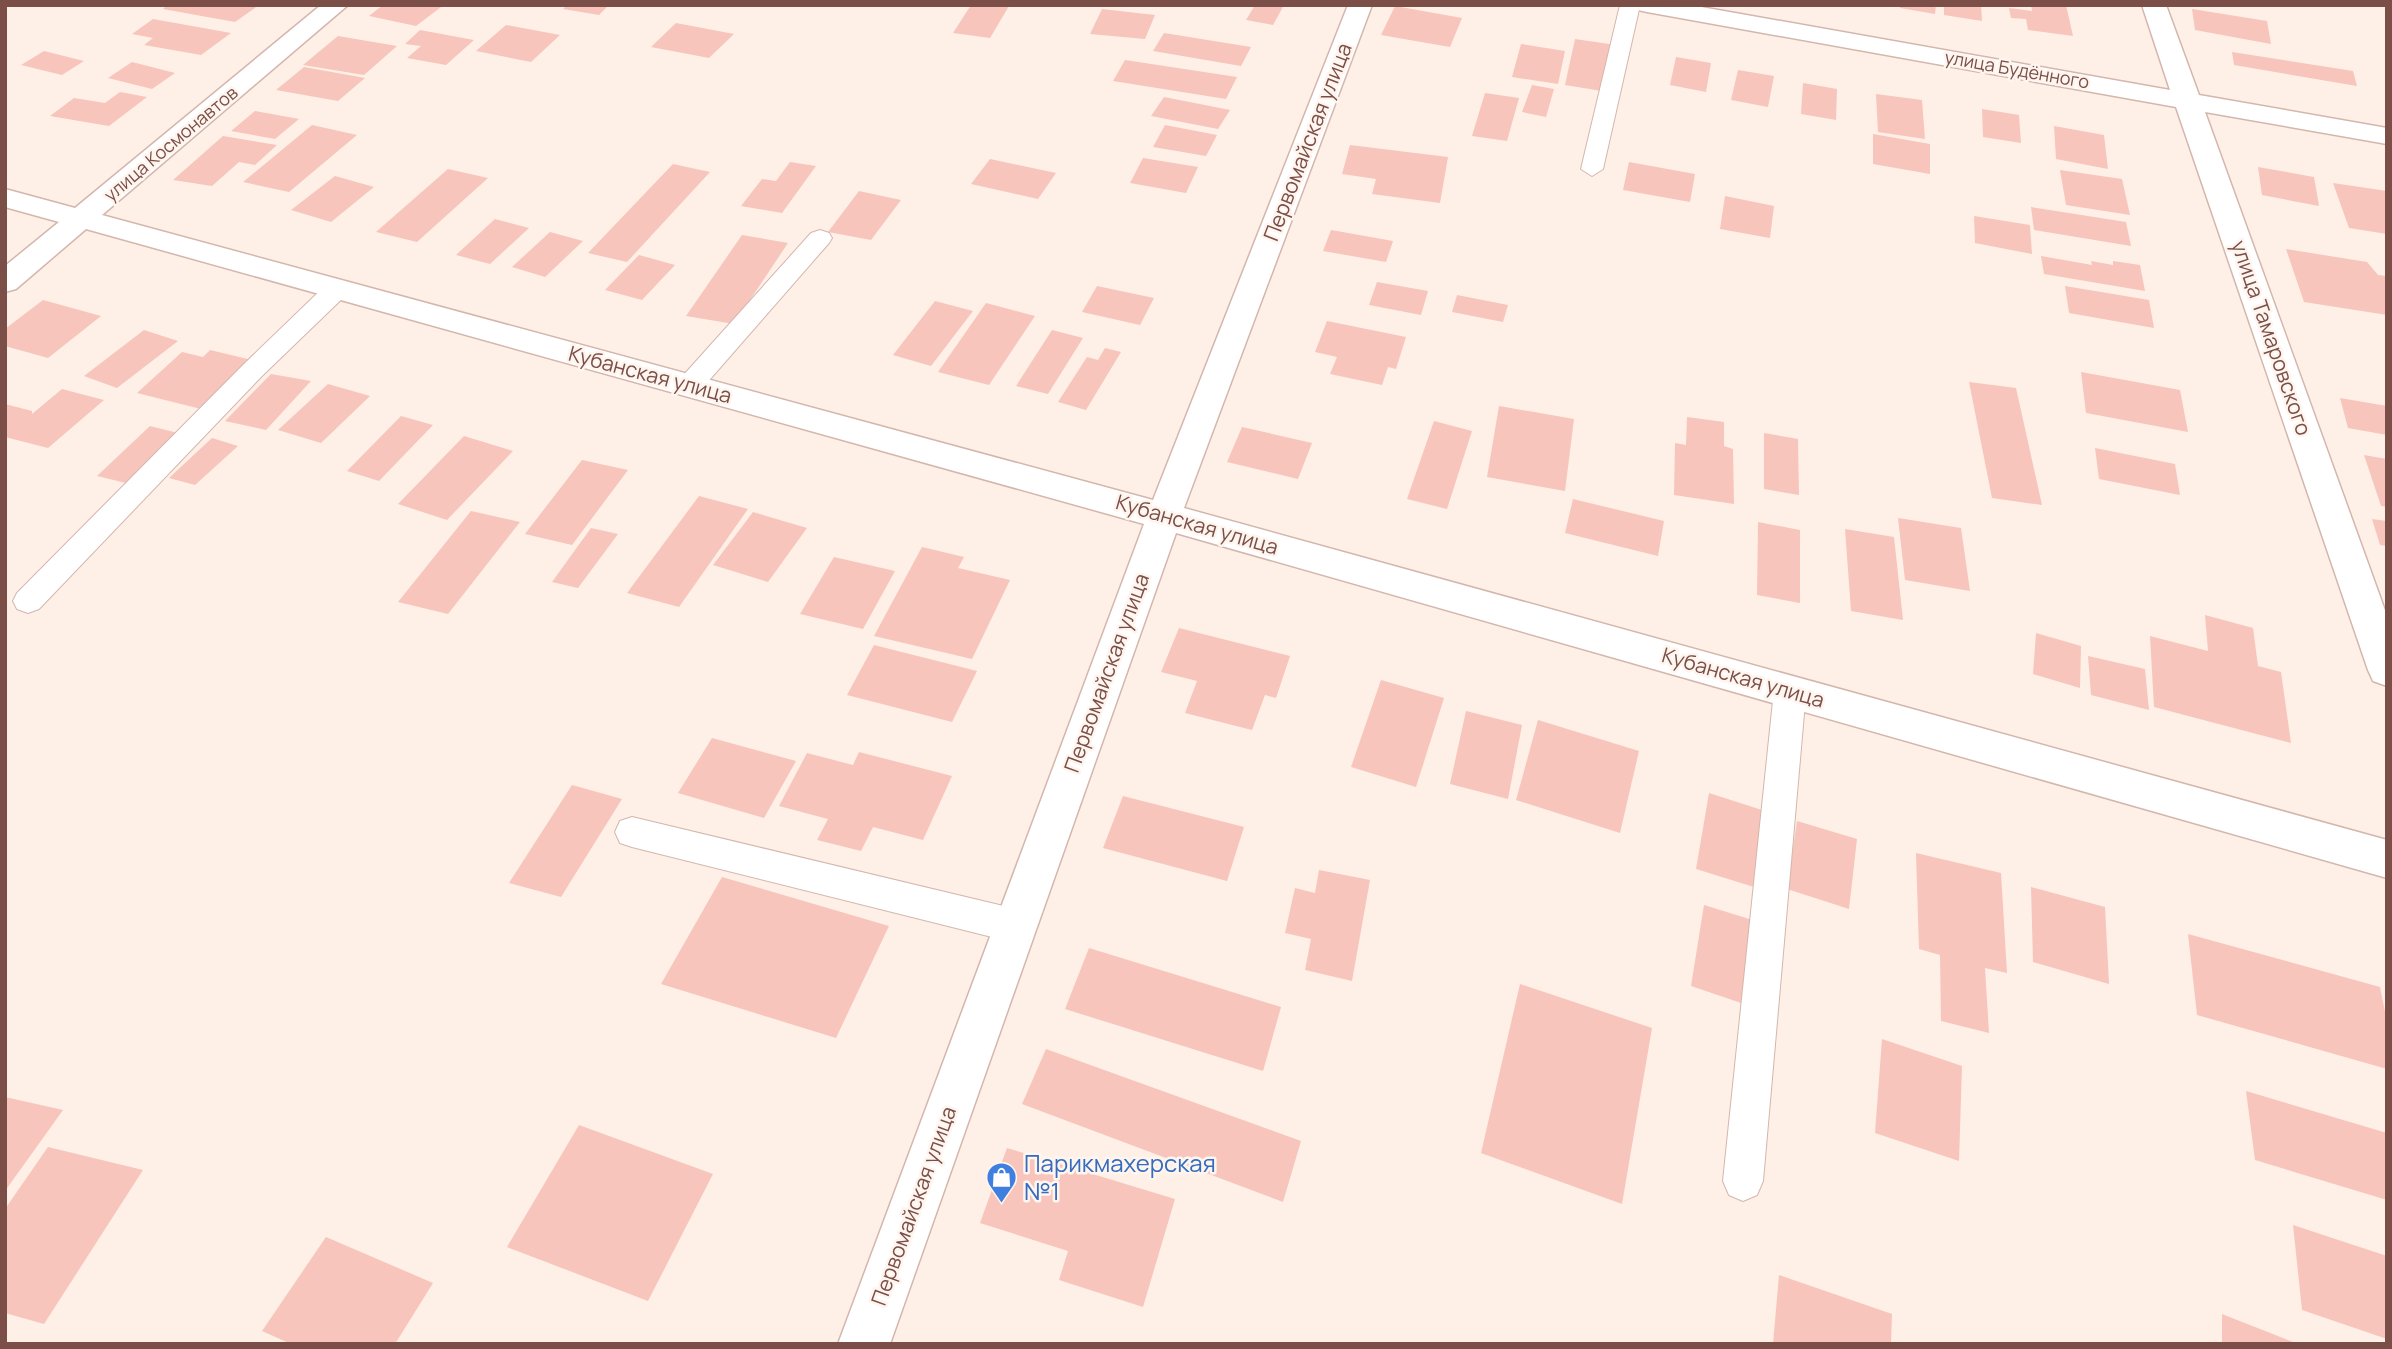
<svg xmlns="http://www.w3.org/2000/svg" width="2392" height="1349" font-family="Manrope,sans-serif">
<style>
.building{fill:#f7c5bb}
.lines{fill:none;stroke-linecap:round;stroke-linejoin:round}
.service-casing{stroke:#d4b6ad;stroke-width:2}
.minor-casing{stroke:#d4b6ad;stroke-width:3}
.service{fill:#fff;fill-rule:evenodd}
.minor{fill:#fff;fill-rule:evenodd}
.labels{text-anchor:middle;stroke-width:5;stroke-linejoin:round;paint-order:stroke}
.far-street-label{font-size:18px;fill:#7b4e48;stroke:#fff5ef}
.street-label{font-size:21px;fill:#7b4e48;stroke:#fff5ef}
.near-shop-label{font-size:24px;fill:#366cbe;stroke:#fff5ef;text-anchor:start}
</style>
<rect width="100%" height="100%" fill="#fef0e6"/>
<g class="building">
<polygon points="167,5 259,5 235,22 163,9"/>
<polygon points="383,5 433,5 441,7 416,26 369,16"/>
<polygon points="567,5 609,5 599,15 563,9"/>
<polygon points="971,5 1000,5 1009,6 990,38 953,33"/>
<polygon points="1255,5 1284,5 1273,25 1246,20"/>
<polygon points="1900,5 1936,5 1935,14 1900,8"/>
<polygon points="1944,5 1981,5 1982,21 1944,15"/>
<polygon points="2031,5 2066,5 2073,36 2028,30 2026,19 2011,18 2009,8 2032,11"/>
<polygon points="1395,6 1462,18 1450,47 1381,35"/>
<polygon points="1102,9 1155,15 1145,39 1090,34"/>
<polygon points="2192,9 2267,21 2271,44 2195,30"/>
<polygon points="153,19 231,33 201,55 144,45 153,38 132,34"/>
<polygon points="676,23 734,34 709,58 651,47"/>
<polygon points="506,25 560,35 531,62 476,51"/>
<polygon points="420,30 474,40 446,65 407,58 421,46 405,44"/>
<polygon points="1164,33 1251,47 1241,66 1153,51"/>
<polygon points="338,36 397,46 364,75 303,65"/>
<polygon points="1575,39 1616,45 1608,92 1565,85"/>
<polygon points="1521,44 1565,51 1558,84 1512,77"/>
<polygon points="44,51 84,61 62,75 21,65"/>
<polygon points="2232,52 2353,71 2357,86 2234,65"/>
<polygon points="1676,57 1711,63 1706,92 1670,85"/>
<polygon points="1125,60 1237,77 1226,99 1113,81"/>
<polygon points="132,62 175,73 152,89 108,78"/>
<polygon points="304,67 365,78 338,101 276,90"/>
<polygon points="1738,70 1774,76 1768,107 1731,100"/>
<polygon points="1803,83 1837,89 1836,120 1801,114"/>
<polygon points="1532,85 1554,89 1546,117 1522,112"/>
<polygon points="120,92 147,97 109,126 50,116 74,98 105,103"/>
<polygon points="1485,93 1519,98 1507,141 1472,136"/>
<polygon points="1876,94 1922,100 1925,139 1878,132"/>
<polygon points="1164,97 1230,110 1218,129 1151,116"/>
<polygon points="1982,109 2019,115 2021,143 1983,137"/>
<polygon points="255,111 299,119 275,139 231,131"/>
<polygon points="312,125 357,135 289,192 243,182"/>
<polygon points="1165,125 1217,135 1206,156 1153,147"/>
<polygon points="2054,126 2104,135 2108,169 2056,159"/>
<polygon points="1873,134 1930,144 1930,174 1873,164"/>
<polygon points="223,136 277,145 255,165 239,162 212,186 173,180"/>
<polygon points="1350,145 1448,157 1440,203 1372,194 1376,179 1342,174"/>
<polygon points="1143,158 1198,167 1186,193 1130,183"/>
<polygon points="990,159 1056,173 1038,199 971,184"/>
<polygon points="790,162 816,166 782,213 741,206 762,179 776,181"/>
<polygon points="1629,162 1695,174 1690,202 1623,190"/>
<polygon points="673,164 710,172 627,262 588,253"/>
<polygon points="2258,167 2314,177 2319,206 2262,195"/>
<polygon points="448,169 488,178 417,242 376,232"/>
<polygon points="2060,170 2122,179 2130,215 2066,205"/>
<polygon points="335,176 374,187 331,222 291,210"/>
<polygon points="2333,183 2387,191 2387,234 2349,228"/>
<polygon points="859,191 901,200 871,240 828,232"/>
<polygon points="1725,196 1774,206 1770,238 1720,229"/>
<polygon points="2031,207 2126,222 2131,246 2034,230"/>
<polygon points="1974,216 2030,225 2032,254 1975,243"/>
<polygon points="495,219 529,228 490,264 456,255"/>
<polygon points="1331,230 1393,241 1386,262 1323,251"/>
<polygon points="550,232 583,241 545,277 512,267"/>
<polygon points="742,235 788,243 734,324 686,316"/>
<polygon points="2286,249 2367,262 2378,275 2387,276 2387,315 2304,302"/>
<polygon points="639,255 675,265 642,300 605,290"/>
<polygon points="2041,256 2092,265 2091,261 2113,265 2113,261 2140,265 2145,291 2044,274"/>
<polygon points="1377,282 1428,291 1421,315 1369,305"/>
<polygon points="1097,286 1154,298 1140,325 1082,312"/>
<polygon points="2065,286 2149,300 2154,328 2069,313"/>
<polygon points="1457,295 1508,305 1503,322 1452,312"/>
<polygon points="43,300 101,316 48,358 5,346 5,329"/>
<polygon points="935,301 973,311 931,366 893,355"/>
<polygon points="986,303 1035,316 989,385 938,372"/>
<polygon points="1327,321 1406,337 1396,369 1388,367 1382,385 1330,374 1337,357 1315,352"/>
<polygon points="144,330 178,341 117,388 84,376"/>
<polygon points="1052,330 1083,338 1048,394 1016,386"/>
<polygon points="1105,348 1121,352 1086,410 1058,402 1087,357 1098,360"/>
<polygon points="210,350 256,361 205,410 137,393 182,352 203,357"/>
<polygon points="2081,372 2180,390 2188,432 2086,413"/>
<polygon points="271,374 311,381 266,430 225,421"/>
<polygon points="1969,382 2016,388 2042,505 1992,498"/>
<polygon points="328,384 370,396 321,443 278,430"/>
<polygon points="62,389 104,400 48,448 5,437 5,404 32,411 32,414"/>
<polygon points="2340,398 2387,406 2387,435 2348,428"/>
<polygon points="1499,406 1574,419 1565,491 1487,477"/>
<polygon points="401,416 433,425 379,481 347,471"/>
<polygon points="1687,417 1724,422 1724,446 1733,449 1734,504 1674,495 1675,443 1686,445"/>
<polygon points="1434,421 1472,431 1447,509 1407,499"/>
<polygon points="150,426 178,433 126,483 97,476"/>
<polygon points="1242,427 1312,443 1298,479 1227,462"/>
<polygon points="1764,433 1798,439 1799,495 1764,489"/>
<polygon points="464,436 513,451 447,520 398,504"/>
<polygon points="212,438 238,446 195,485 169,478"/>
<polygon points="2095,448 2175,464 2180,495 2099,479"/>
<polygon points="2364,455 2387,459 2387,507 2381,506"/>
<polygon points="582,460 628,470 572,545 525,534"/>
<polygon points="699,496 748,509 679,607 627,593"/>
<polygon points="1573,499 1664,521 1658,556 1565,533"/>
<polygon points="471,511 520,522 448,614 398,602"/>
<polygon points="753,512 807,528 768,582 713,565"/>
<polygon points="1898,518 1961,528 1970,591 1905,580"/>
<polygon points="2372,519 2387,521 2387,546 2380,545"/>
<polygon points="1758,522 1800,530 1800,603 1757,595"/>
<polygon points="591,528 618,534 578,588 552,582"/>
<polygon points="1845,529 1894,537 1903,620 1851,611"/>
<polygon points="922,547 964,557 958,568 1010,580 972,659 874,636"/>
<polygon points="834,557 895,571 863,629 800,614"/>
<polygon points="2205,615 2253,628 2258,666 2281,672 2291,743 2154,707 2150,636 2208,651"/>
<polygon points="1179,628 1290,656 1276,698 1265,695 1252,730 1185,713 1197,681 1161,672"/>
<polygon points="2036,633 2081,646 2080,688 2033,674"/>
<polygon points="874,645 977,671 952,722 847,695"/>
<polygon points="2088,656 2145,669 2149,710 2091,695"/>
<polygon points="1381,680 1444,698 1416,787 1351,767"/>
<polygon points="1466,711 1522,725 1508,799 1450,784"/>
<polygon points="1538,720 1639,751 1620,833 1516,800"/>
<polygon points="712,738 796,761 764,818 678,793"/>
<polygon points="859,752 952,776 923,840 873,827 861,851 817,840 828,819 779,806 807,753 853,765"/>
<polygon points="572,785 622,799 561,897 509,883"/>
<polygon points="1709,793 1765,811 1754,887 1696,869"/>
<polygon points="1123,796 1244,827 1227,881 1103,848"/>
<polygon points="1797,821 1857,839 1849,909 1787,889"/>
<polygon points="1916,853 2001,873 2007,973 1985,968 1989,1033 1941,1021 1940,955 1919,949"/>
<polygon points="1319,870 1370,880 1352,981 1305,970 1311,939 1285,933 1295,888 1315,893"/>
<polygon points="722,877 889,926 836,1038 661,984"/>
<polygon points="2031,887 2105,907 2109,984 2033,962"/>
<polygon points="1704,905 1759,922 1747,1005 1691,986"/>
<polygon points="2188,934 2380,987 2387,1021 2387,1069 2197,1015"/>
<polygon points="1089,948 1281,1007 1263,1071 1065,1009"/>
<polygon points="1520,984 1652,1028 1622,1204 1481,1153"/>
<polygon points="1882,1039 1962,1066 1959,1161 1875,1133"/>
<polygon points="1046,1049 1301,1141 1283,1202 1022,1104"/>
<polygon points="2246,1091 2387,1133 2387,1200 2255,1160"/>
<polygon points="5,1097 63,1110 5,1191"/>
<polygon points="579,1125 713,1174 648,1301 507,1247"/>
<polygon points="48,1147 143,1170 44,1324 5,1313 5,1209"/>
<polygon points="1007,1148 1175,1199 1143,1307 1059,1280 1068,1251 980,1223"/>
<polygon points="2293,1225 2387,1256 2387,1339 2302,1310"/>
<polygon points="326,1237 433,1283 395,1344 291,1344 262,1331"/>
<polygon points="1779,1275 1892,1314 1891,1344 1773,1344"/>
<polygon points="2222,1314 2298,1344 2222,1344"/>
</g>
<g class="lines">
<defs>
<g id="service">
<polygon points="1620,5 1640,5 1603,169 1592,176 1581,169"/>
<polygon points="820,230 829,233 832,238 829,243 698,393 689,395 680,393 676,386 680,379 811,233"/>
<polygon points="337,281 346,283 349,289 346,295 262,376 39,609 28,613 17,609 13,601 17,593 244,364 328,283"/>
<polygon points="1790,678 1801,682 1806,691 1763,1181 1757,1195 1743,1201 1729,1195 1723,1181 1774,691 1779,682"/>
<polygon points="632,817 1016,909 1029,914 1034,926 1029,938 1016,943 632,847 620,843 615,832 620,821"/>
</g>
<g id="minor">
<polygon points="321,5 348,5 102,215 1153,500 1348,5 1372,5 1184,508 2387,840 2387,878 1176,533 890,1344 838,1344 1144,524 86,229 16,289 5,292 5,266 59,222 5,207 5,189 75,208"/>
<polygon points="1635,5 1690,5 2170,90 2142,5 2166,5 2199,95 2387,128 2387,144 2205,112 2387,616 2387,686 2373,681 2368,670 2176,107 1647,12 1638,10"/>
</g>
</defs>
<use href="#service" class="service-casing"/>
<use href="#minor" class="minor-casing"/>
<use href="#service" class="service"/>
<use href="#minor" class="minor"/>
</g>
<defs>
<symbol id="shop-pin" viewBox="-11 -11 22 30"><path d="M0 17L-7.5 6A9.5 9.5 0 1 1 7.5 6Z" fill="#3f7fe0" stroke="#fff5ef"/><path d="M-5-2.5h2.3a2.7 3.5 0 0 1 5.4 0H5L5.5 6h-11ZM-1.5-2.5h3a1.5 2.3 0 0 0-3 0Z" fill="#fff"/></symbol>
</defs>
<g fill-rule="evenodd">
<use href="#shop-pin" x="984" y="1160" width="35" height="47"/>
</g>
<g class="labels">
<g class="far-street-label">
<text transform="translate(2017 70) rotate(10)" y="6">улица Будённого</text>
<text transform="translate(171 144) rotate(-40)" y="6">улица Космонавтов</text>
</g>
<g class="street-label">
<text transform="translate(1308 142) rotate(-69)" y="7">Первомайская улица</text>
<text transform="translate(2271 338) rotate(71)" y="7">улица Тамаровского</text>
<text transform="translate(650 375) rotate(15)" y="7">Кубанская улица</text>
<text transform="translate(1197 525) rotate(16)" y="7">Кубанская улица</text>
<text transform="translate(1107 673) rotate(-70)" y="7">Первомайская улица</text>
<text transform="translate(1743 678) rotate(16)" y="7">Кубанская улица</text>
<text transform="translate(914 1206) rotate(-70)" y="7">Первомайская улица</text>
</g>
<g class="near-shop-label">
<text x="1024" y="1172">Парикмахерская<tspan x="1024" dy="28">№1</tspan></text>
</g>
</g>
<rect width="2392" height="1349" fill="none" stroke="#7b4e48" stroke-width="14"/>
</svg>
